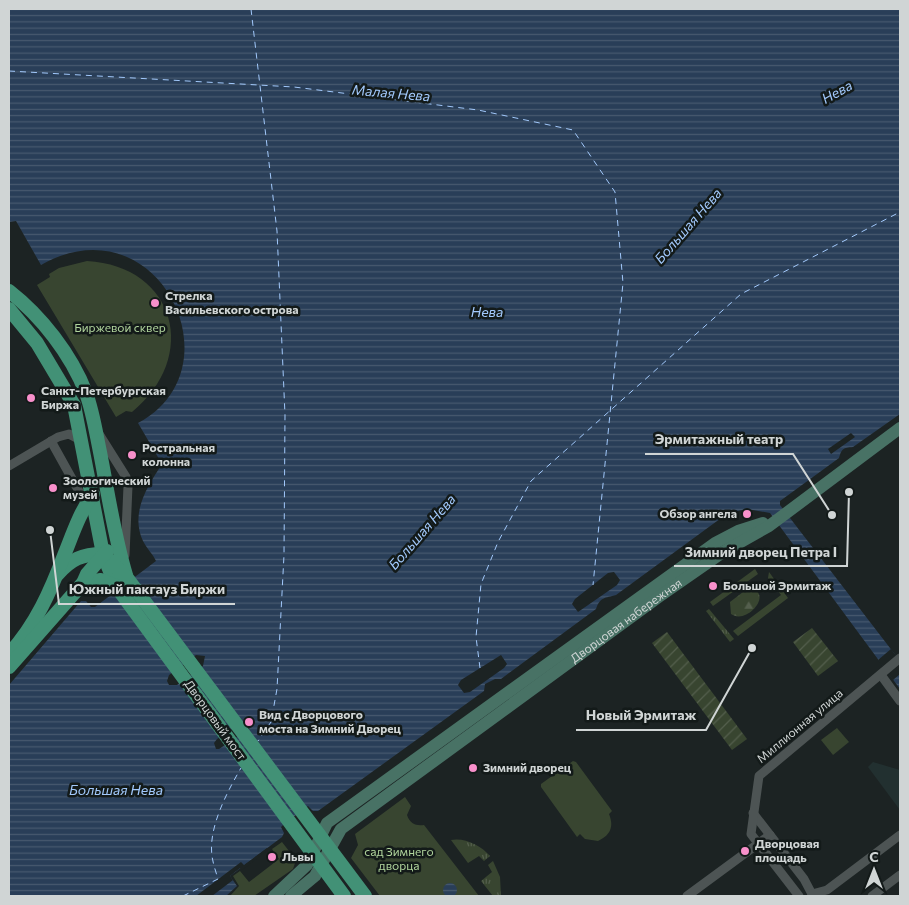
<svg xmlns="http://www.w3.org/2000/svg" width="909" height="905" font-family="Commissioner,sans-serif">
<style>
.built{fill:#223030}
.grass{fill:url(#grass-tufts)}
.forest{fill:url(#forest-firs)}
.park{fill:#384530}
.garden{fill:url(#garden-furrows)}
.water{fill:url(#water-rules);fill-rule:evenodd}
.pier{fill:#1c2323}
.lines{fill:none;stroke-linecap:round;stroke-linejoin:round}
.ferry{stroke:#a2c9fc;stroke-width:1;stroke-dasharray:6 5;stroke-linecap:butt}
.minor{stroke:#4d5454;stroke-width:9}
.secondary{stroke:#487265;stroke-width:12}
.primary{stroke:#429176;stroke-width:14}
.poi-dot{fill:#f890cb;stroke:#131a19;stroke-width:2}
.labels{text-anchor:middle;stroke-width:5;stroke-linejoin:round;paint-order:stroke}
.poi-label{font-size:12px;font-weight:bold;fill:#d0d5d5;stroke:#131a19;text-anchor:start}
.park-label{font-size:12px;fill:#b1d59d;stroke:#131a19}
.street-label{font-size:12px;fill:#d0d5d5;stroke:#131a19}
.water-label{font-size:14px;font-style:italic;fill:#a2c9fc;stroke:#131a19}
.leader{fill:none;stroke:#d0d5d5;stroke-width:2}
.callout-dot{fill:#d0d5d5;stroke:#131a19;stroke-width:2}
.callout-label{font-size:14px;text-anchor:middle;font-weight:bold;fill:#d0d5d5;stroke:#131a19;stroke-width:5;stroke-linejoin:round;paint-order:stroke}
</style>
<defs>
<pattern id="grass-tufts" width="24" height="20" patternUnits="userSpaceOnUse" patternTransform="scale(1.25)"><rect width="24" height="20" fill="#384530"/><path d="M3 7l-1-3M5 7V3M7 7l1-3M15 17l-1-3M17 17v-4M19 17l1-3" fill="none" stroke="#545f4d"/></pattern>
<pattern id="forest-firs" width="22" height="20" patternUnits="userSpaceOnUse" patternTransform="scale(1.25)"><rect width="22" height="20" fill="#384530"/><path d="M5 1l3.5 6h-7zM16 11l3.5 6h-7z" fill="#545f4d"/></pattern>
<pattern id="garden-furrows" width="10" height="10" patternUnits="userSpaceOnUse" patternTransform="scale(1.25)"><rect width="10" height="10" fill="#384530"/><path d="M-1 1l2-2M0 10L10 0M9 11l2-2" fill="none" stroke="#545f4d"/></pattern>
<pattern id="water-rules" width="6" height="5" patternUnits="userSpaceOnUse" patternTransform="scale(1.25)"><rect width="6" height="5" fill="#293e58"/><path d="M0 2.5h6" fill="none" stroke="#47596f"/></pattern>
</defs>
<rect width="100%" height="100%" fill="#1c2323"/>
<polygon class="built" points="873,762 900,770 900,810 868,767"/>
<g class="grass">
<polygon points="755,569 758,574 713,606 710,602"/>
<polygon points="769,572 788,598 738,636 733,631 781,595 768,578"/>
<polygon points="709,609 734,639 730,642 706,611"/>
<path d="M451,840C464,837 482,846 490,856L484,861L479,856L468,863Z"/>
<polygon points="493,861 500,877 501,896 493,896 481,881 492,872 488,865"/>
</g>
<path class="forest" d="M747,589C776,589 748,626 731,614L730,602Z"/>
<g class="park">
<path d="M87,261C176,266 200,357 132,412L126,411L116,417L37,285L50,277L49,274L59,268Z"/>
<polygon points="837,728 849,742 833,755 821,740"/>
<path d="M573,761L576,762L612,811L609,814C614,826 611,835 598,841L585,839L580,834L577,837L541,787V784Z"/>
<path d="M405,797L411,806L407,815C410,824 416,826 424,825L479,896H380L351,858L358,845L355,834Z"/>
<polygon points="282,842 296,860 293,869 254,896 230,896 239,886 233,876 240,871 249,882 279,859 272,849"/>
</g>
<g class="garden">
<polygon points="812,628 838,661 818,676 793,642"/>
<polygon points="667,632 747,739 732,750 652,643"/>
</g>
<g class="water">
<path d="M9,9H900V414L853,447C843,448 842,448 839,458L780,501V505L900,661V689L770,513L747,509L728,513L616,595C605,598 600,597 596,609L501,679H495L485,684L484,691L318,811H313L308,806L284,824L281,827L284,833L282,837L230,876L237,886L226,896H9V685L81,601H86L91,607H95L156,561C153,554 147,549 143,541C130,513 147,487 162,464L138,423C241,368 157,199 41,265L16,221L9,222ZM196,655L205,656L203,666L177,685H169L167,681L169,675ZM249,718L252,725L250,728L219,749H216L214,743L217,739Z"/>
<circle cx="450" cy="890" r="7"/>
</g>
<g class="pier">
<polygon points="851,433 855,437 831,454 828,449"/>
<polygon points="614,572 620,580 617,585 578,612 572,604 575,599 608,573"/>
<polygon points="891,649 900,661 900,674 893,680 878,660"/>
<polygon points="501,655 507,664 504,668 470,692 464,693 458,685 461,680"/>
<polygon points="267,848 268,850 242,870 240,868 230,876 233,880 212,896 196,896 241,862 244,865"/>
</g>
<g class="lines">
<g class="ferry">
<polyline points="251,9 277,231 285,415 284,555 277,689 271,722 258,741"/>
<polyline points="9,71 294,87 478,110 573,130 615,192 623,283 593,585"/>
<polyline points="480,668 476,637 481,584 498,542 531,481 741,294 900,212"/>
<path d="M183,896L218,879C216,872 213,864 212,856C208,828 227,792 241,768"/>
</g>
<g class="minor">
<polyline points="99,434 126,477 128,486 125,555"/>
<polyline points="51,441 86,504"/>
<polyline points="9,466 58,437 69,434 82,441"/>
<polyline points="881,675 900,701"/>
<polyline points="753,813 804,879 813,896"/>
<polyline points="812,894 827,890 900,835"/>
<polyline points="687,896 770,835"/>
<polyline points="799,896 751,834 759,776 900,658"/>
<polyline points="872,896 900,875"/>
</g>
<g class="secondary">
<polyline points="274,896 307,865 327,823 715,543 738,531 763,523"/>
<path id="s1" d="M291,896L315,876L341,829L660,596L723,552L769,526L900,428"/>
</g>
<g class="primary">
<path d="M9,291C41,316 71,354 86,393C93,412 96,433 100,452C108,493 114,535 126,575"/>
<polyline points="9,309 37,343 74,405 103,554 116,586 344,896"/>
<path d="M57,575C71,559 82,554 103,554L127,578L365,896"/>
<polyline points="83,583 101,580 116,586"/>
<path d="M9,654C36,625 51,590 65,553C73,533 80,512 93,494"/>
<polyline points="9,667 83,583 87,574 107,551"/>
</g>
</g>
<g class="poi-dot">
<circle cx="155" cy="303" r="5"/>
<circle cx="31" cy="398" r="5"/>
<circle cx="132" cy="455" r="5"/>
<circle cx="53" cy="488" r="5"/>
<circle cx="747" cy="514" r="5"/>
<circle cx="713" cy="586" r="5"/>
<circle cx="249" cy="722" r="5"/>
<circle cx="473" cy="768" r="5"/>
<circle cx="745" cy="851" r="5"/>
<circle cx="272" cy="857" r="5"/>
</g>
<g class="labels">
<g class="poi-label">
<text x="165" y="300">Стрелка<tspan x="165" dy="14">Васильевского острова</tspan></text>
<text x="41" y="395">Санкт-Петербургская<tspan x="41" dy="14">Биржа</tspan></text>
<text x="142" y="452">Ростральная<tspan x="142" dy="14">колонна</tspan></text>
<text x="63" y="485">Зоологический<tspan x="63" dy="14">музей</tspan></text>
<text x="737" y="518" text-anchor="end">Обзор ангела</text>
<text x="723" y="590">Большой Эрмитаж</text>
<text x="259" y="719">Вид с Дворцового<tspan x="259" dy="14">моста на Зимний Дворец</tspan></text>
<text x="483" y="772">Зимний дворец</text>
<text x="755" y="848">Дворцовая<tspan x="755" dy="14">площадь</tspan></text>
<text x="282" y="861">Львы</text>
</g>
<g class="park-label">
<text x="120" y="332">Биржевой сквер</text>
<text x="399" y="856">сад Зимнего<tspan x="399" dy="14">дворца</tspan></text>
</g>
<g class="street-label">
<text dy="4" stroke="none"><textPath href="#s1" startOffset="438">Дворцовая набережная</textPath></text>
<text transform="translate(215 720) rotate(54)" y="4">Дворцовый мост</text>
<text transform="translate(800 726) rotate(-40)" y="4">Миллионная улица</text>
</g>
<g class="water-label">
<text transform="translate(837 92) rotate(-29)" y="5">Нева</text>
<text transform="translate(391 93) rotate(5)" y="5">Малая Нева</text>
<text transform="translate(688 226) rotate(-49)" y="5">Большая Нева</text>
<text x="487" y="317">Нева</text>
<text transform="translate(422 532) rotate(-49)" y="5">Большая Нева</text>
<text x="116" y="795">Большая Нева</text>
</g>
</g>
<path class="leader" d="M832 515L793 454H645M849 492L847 566H674M50 530L59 604H235M752 648L706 730H576"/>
<g class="callout-dot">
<circle cx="832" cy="515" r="5"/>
<circle cx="849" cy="492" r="5"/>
<circle cx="50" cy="530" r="5"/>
<circle cx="752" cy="648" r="5"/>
</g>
<g class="callout-label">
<text x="719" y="444">Эрмитажный театр</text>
<text x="761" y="557">Зимний дворец Петра I</text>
<text x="147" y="594">Южный пакгауз Биржи</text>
<text x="641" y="720">Новый Эрмитаж</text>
</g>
<rect width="909" height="905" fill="none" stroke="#d0d5d5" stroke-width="20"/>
<g transform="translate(874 870)" stroke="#131a19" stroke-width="4" paint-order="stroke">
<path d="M0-4L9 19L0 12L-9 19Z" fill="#d0d5d5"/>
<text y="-8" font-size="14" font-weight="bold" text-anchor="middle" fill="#d0d5d5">С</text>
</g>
</svg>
